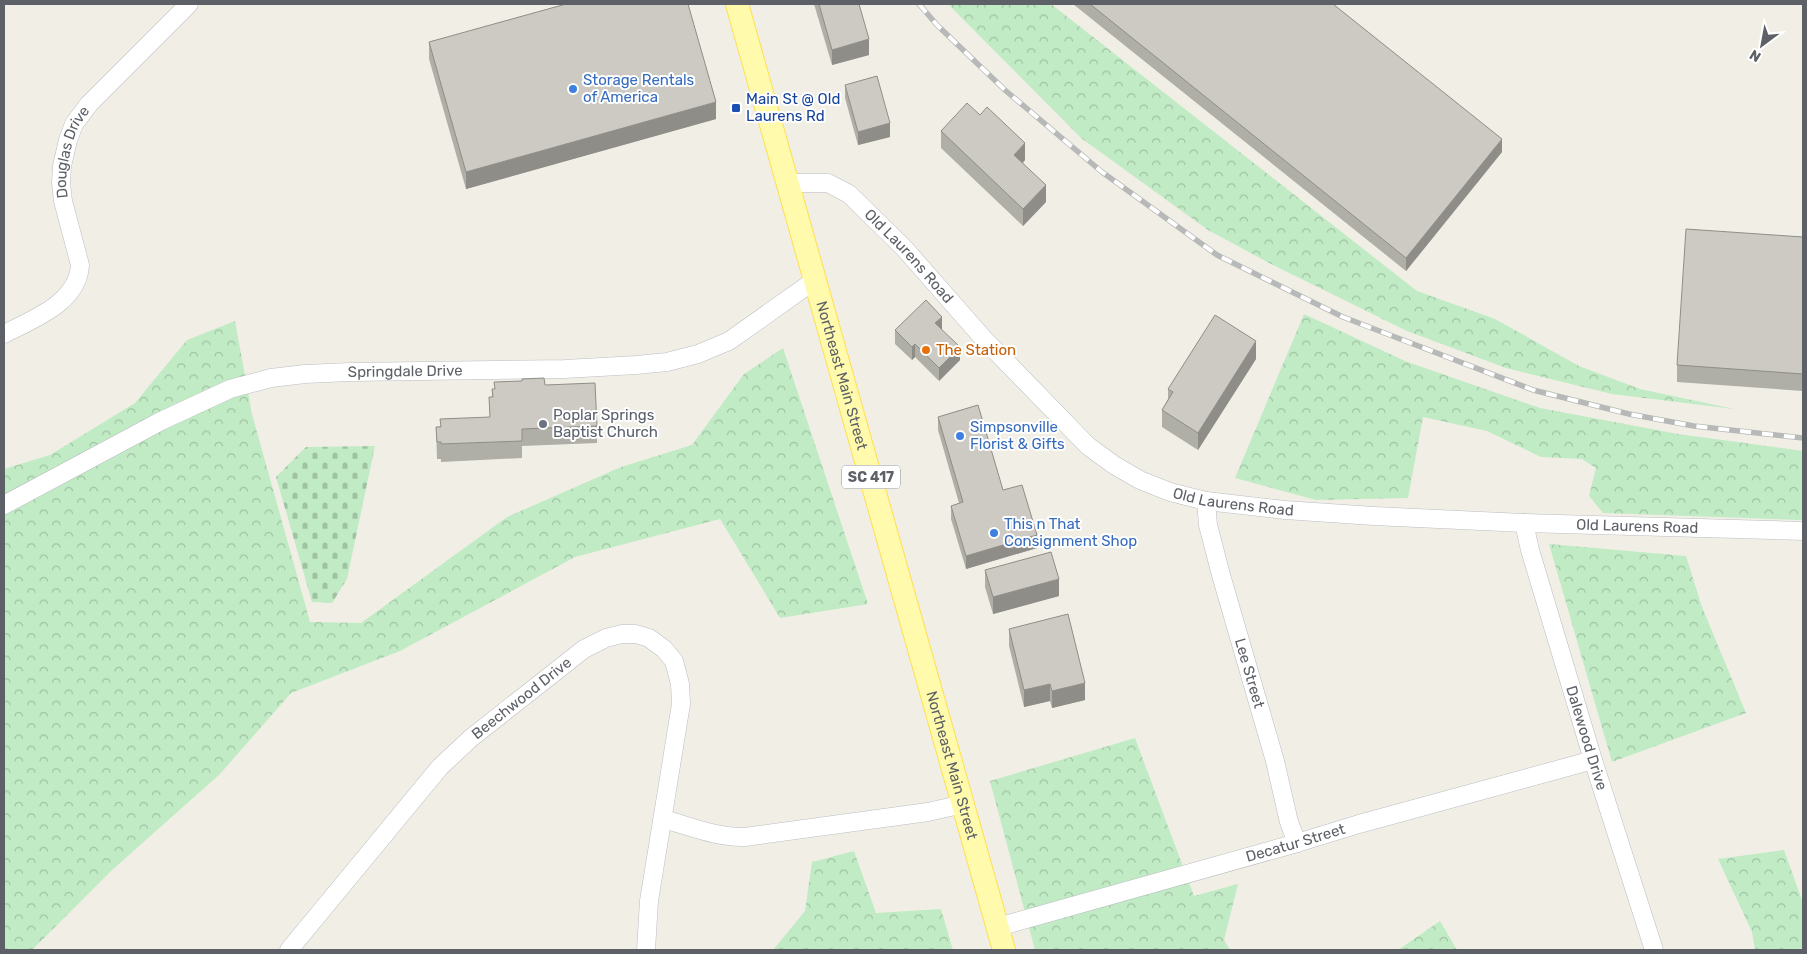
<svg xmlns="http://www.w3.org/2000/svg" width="1807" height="954" font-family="Rubik,sans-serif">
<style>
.forest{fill:url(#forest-crowns)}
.cemetery{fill:url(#cemetery-stones)}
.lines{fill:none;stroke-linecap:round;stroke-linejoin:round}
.minor-casing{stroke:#babdc2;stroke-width:19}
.major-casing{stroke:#ffdf50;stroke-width:24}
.minor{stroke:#fff;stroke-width:18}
.major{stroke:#fffaac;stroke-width:22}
.rail-casing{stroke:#b7b8b8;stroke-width:5.5}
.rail{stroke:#fff;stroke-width:4;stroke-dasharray:11;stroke-linecap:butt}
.wall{fill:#afaea7}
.shaded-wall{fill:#8f8d88}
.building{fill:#cccac2;stroke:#8f8d88}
.shop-dot{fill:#3f7fe0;stroke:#fff;stroke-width:2}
.transit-dot{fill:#1a4fb4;stroke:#fff;stroke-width:2}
.food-dot{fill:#e8710a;stroke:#fff;stroke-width:2}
.worship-dot{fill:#6b7280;stroke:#fff;stroke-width:2}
.labels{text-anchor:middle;stroke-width:4;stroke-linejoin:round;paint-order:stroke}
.shield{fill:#fff;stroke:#8e9095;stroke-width:1}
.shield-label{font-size:14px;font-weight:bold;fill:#5d6167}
.shop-label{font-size:15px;fill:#366cbe;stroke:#fff;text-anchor:start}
.transit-label{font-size:15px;fill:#164399;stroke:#fff;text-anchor:start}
.street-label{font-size:15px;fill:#5d6167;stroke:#fff}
.food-label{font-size:15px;fill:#c56008;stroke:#fff;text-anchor:start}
.worship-label{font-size:15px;fill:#5b616d;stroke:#fff;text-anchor:start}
</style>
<defs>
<pattern id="forest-crowns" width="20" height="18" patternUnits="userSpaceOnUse" patternTransform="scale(1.25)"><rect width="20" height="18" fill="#c0ebc4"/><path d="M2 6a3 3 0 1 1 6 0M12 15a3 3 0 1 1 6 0" fill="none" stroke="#9fc2a3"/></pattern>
<pattern id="cemetery-stones" width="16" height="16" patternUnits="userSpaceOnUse" patternTransform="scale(1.25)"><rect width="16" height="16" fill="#c0ebc4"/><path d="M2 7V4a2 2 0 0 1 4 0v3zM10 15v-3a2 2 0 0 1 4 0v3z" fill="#9fc2a3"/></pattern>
</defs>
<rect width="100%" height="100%" fill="#f1efe5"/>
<g class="forest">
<polygon points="948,4 1051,4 1417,291 1495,319 1579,366 1640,389 1734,409 1612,394 1506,368 1407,331 1271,264 1208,230 1081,138"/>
<polygon points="1304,314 1405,361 1540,408 1678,434 1803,451 1803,520 1603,513 1589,496 1596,468 1582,459 1541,457 1487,431 1423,417 1408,498 1316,500 1235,478"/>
<polygon points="235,321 252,414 310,622 361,623 507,517 621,467 692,445 744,374 783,348 868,604 780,618 720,519 575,557 400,651 291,693 220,774 111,871 32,950 4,950 4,469 50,455 135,403 187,340"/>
<polygon points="1549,544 1686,556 1702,607 1746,713 1612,762"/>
<polygon points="1135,738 1194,896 1238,884 1224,940 1230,950 1035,950 990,781"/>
<polygon points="1784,850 1803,903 1803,950 1755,950 1752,932 1718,859"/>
<polygon points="854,851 876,913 941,909 953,950 773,950 805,911 812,862"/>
<polygon points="1440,921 1457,950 1398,950"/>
</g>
<polygon class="cemetery" points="375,446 347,579 332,603 312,602 276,477 306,447"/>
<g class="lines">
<defs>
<g id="minor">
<path id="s1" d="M787,183H828L849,194L904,248L983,338L1088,446L1114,465L1140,480L1170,492L1206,501L1285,510L1374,516L1524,523L1803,531"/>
<path id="s2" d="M4,334C33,319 78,303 80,265L63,201L61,183L62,166L68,140L74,124L89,104L189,4"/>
<path id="s3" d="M1206,501L1208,525L1221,575L1275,761L1289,822L1297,843"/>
<path id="s4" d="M4,505L161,421L230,389L271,378L305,374L350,372L565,369L636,365L667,362L698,354L729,341L815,280"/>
<path id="s5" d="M1524,523L1530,550L1593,760L1654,950"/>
<path d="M663,819C690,826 717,838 745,837L928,812L963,804"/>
<path id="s6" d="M998,927L1297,843L1359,824L1593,760"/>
<path id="s7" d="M289,950L440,767L471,738L584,649L606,638L622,634H636L649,638L664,649L674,661L680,684L681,704L649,901L646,950"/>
</g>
<g id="major">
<path id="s8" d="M737,4L1004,950"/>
</g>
</defs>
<use href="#minor" class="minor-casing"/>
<use href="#major" class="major-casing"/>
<use href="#minor" class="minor"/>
<use href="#major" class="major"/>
<defs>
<polyline id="rail" points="919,4 937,25 1006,91 1102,172 1217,255 1343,317 1533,390 1629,414 1694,426 1803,438"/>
</defs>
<use href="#rail" class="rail-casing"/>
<use href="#rail" class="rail"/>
</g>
<g class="wall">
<polygon points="814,4 859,4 869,55 832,65"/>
<polygon points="1073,4 1333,4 1502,152 1406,271"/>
<polygon points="429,42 716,119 466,189 429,59"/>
<polygon points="845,85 890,137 858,145 845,98"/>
<polygon points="941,131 1025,160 1023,163 1046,202 1023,226 941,148"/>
<polygon points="1803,237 1803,391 1677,382 1677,365"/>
<polygon points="895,330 942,330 960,360 939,381 915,357 912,360 895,344"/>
<polygon points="1256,359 1198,450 1162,427 1162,410 1168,399 1168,389"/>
<polygon points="545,385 597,426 597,443 522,446 522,458 441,462 441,459 437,459 436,427 490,417 489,397 492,397 492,389"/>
<polygon points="938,417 1003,490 1037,548 966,569 951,519 951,506 959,503 938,430"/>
<polygon points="985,570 1059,596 993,614 985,587"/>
<polygon points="1009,629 1085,700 1052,708 1050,701 1024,707 1009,646"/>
</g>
<g class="shaded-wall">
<polygon points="869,39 869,55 832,65 832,50"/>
<polygon points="716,102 716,119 466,189 466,172"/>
<polygon points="890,123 890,137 858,145 858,132"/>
<polygon points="1502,139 1502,152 1406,271 1406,258"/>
<polygon points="1025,143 1025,160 1014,172 1014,155"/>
<polygon points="1046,185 1046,202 1023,226 1023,209"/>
<polygon points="942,317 942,330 935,323"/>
<polygon points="1256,341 1256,359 1198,450 1198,433"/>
<polygon points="915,344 915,357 912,360 912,347"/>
<polygon points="960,347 960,360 939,381 939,368"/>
<polygon points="1037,535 1037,548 966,569 966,556"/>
<polygon points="1059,579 1059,596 993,614 993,597"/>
<polygon points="1085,683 1085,700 1052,708 1052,691"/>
<polygon points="1050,684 1050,701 1024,707 1024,690"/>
</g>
<g class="building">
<polygon points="566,4 688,4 716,102 466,172 429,42"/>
<polygon points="819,4 859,4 869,39 832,50"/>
<polygon points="1090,4 1333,4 1502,139 1406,258"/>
<polygon points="877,76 890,123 858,132 845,85"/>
<polygon points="967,103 980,115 987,107 1025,143 1014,155 1046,185 1023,209 941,131"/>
<polygon points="1686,229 1803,237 1803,374 1677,365"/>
<polygon points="926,300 942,317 935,323 960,347 939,368 915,344 912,347 895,330"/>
<polygon points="1215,315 1256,341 1198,433 1162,410 1173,392 1168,389"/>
<polygon points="544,378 545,385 595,383 597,426 522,429 522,441 441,444 441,442 437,442 436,427 441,427 440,419 490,417 489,397 493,397 492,389 495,389 494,382 522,381 522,379"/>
<polygon points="978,405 1003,490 1022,485 1037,535 966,556 951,506 963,502 938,417"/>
<polygon points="1051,552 1059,579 993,597 985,570"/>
<polygon points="1068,614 1085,683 1052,691 1050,684 1024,690 1009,629"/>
</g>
<g class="shop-dot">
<circle cx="573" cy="89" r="5"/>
<circle cx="960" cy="436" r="5"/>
<circle cx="994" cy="533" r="5"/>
</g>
<rect class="transit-dot" x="731" y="103" width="10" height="10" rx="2.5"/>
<circle class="food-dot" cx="926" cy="350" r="5"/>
<circle class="worship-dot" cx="543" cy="424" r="5"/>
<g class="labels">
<rect class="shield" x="842" y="465.5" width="58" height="23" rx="4"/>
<g class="shield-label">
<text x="871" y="482">SC 417</text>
</g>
<g class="shop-label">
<text x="583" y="85">Storage Rentals<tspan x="583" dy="17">of America</tspan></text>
<text x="970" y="432">Simpsonville<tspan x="970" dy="17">Florist &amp; Gifts</tspan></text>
<text x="1004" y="529">This n That<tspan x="1004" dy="17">Consignment Shop</tspan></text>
</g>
<g class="transit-label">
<text x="746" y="104">Main St @ Old<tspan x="746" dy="17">Laurens Rd</tspan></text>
</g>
<g class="street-label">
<text dy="5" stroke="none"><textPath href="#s2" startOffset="225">Douglas Drive</textPath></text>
<text dy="5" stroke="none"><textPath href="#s1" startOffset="151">Old Laurens Road</textPath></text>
<text dy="5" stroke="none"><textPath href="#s4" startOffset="431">Springdale Drive</textPath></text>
<text dy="5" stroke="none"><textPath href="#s8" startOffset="386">Northeast Main Street</textPath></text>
<text dy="5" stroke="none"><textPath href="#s1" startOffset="571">Old Laurens Road</textPath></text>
<text dy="5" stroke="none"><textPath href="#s1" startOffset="976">Old Laurens Road</textPath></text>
<text dy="5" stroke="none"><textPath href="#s3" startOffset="178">Lee Street</textPath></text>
<text dy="5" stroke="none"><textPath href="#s7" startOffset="344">Beechwood Drive</textPath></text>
<text dy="5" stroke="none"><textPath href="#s5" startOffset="224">Dalewood Drive</textPath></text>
<text dy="5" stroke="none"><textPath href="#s8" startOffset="791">Northeast Main Street</textPath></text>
<text dy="5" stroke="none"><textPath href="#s6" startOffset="309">Decatur Street</textPath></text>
</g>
<g class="food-label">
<text x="936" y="355">The Station</text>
</g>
<g class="worship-label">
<text x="553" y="420">Poplar Springs<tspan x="553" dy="17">Baptist Church</tspan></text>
</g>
</g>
<rect width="1807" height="954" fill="none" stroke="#5d6167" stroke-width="10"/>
<g transform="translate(1762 45) rotate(212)" stroke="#ffffff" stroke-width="4" paint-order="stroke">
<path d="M0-4L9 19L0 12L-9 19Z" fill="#5d6167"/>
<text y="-8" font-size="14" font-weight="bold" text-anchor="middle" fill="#5d6167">N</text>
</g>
</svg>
